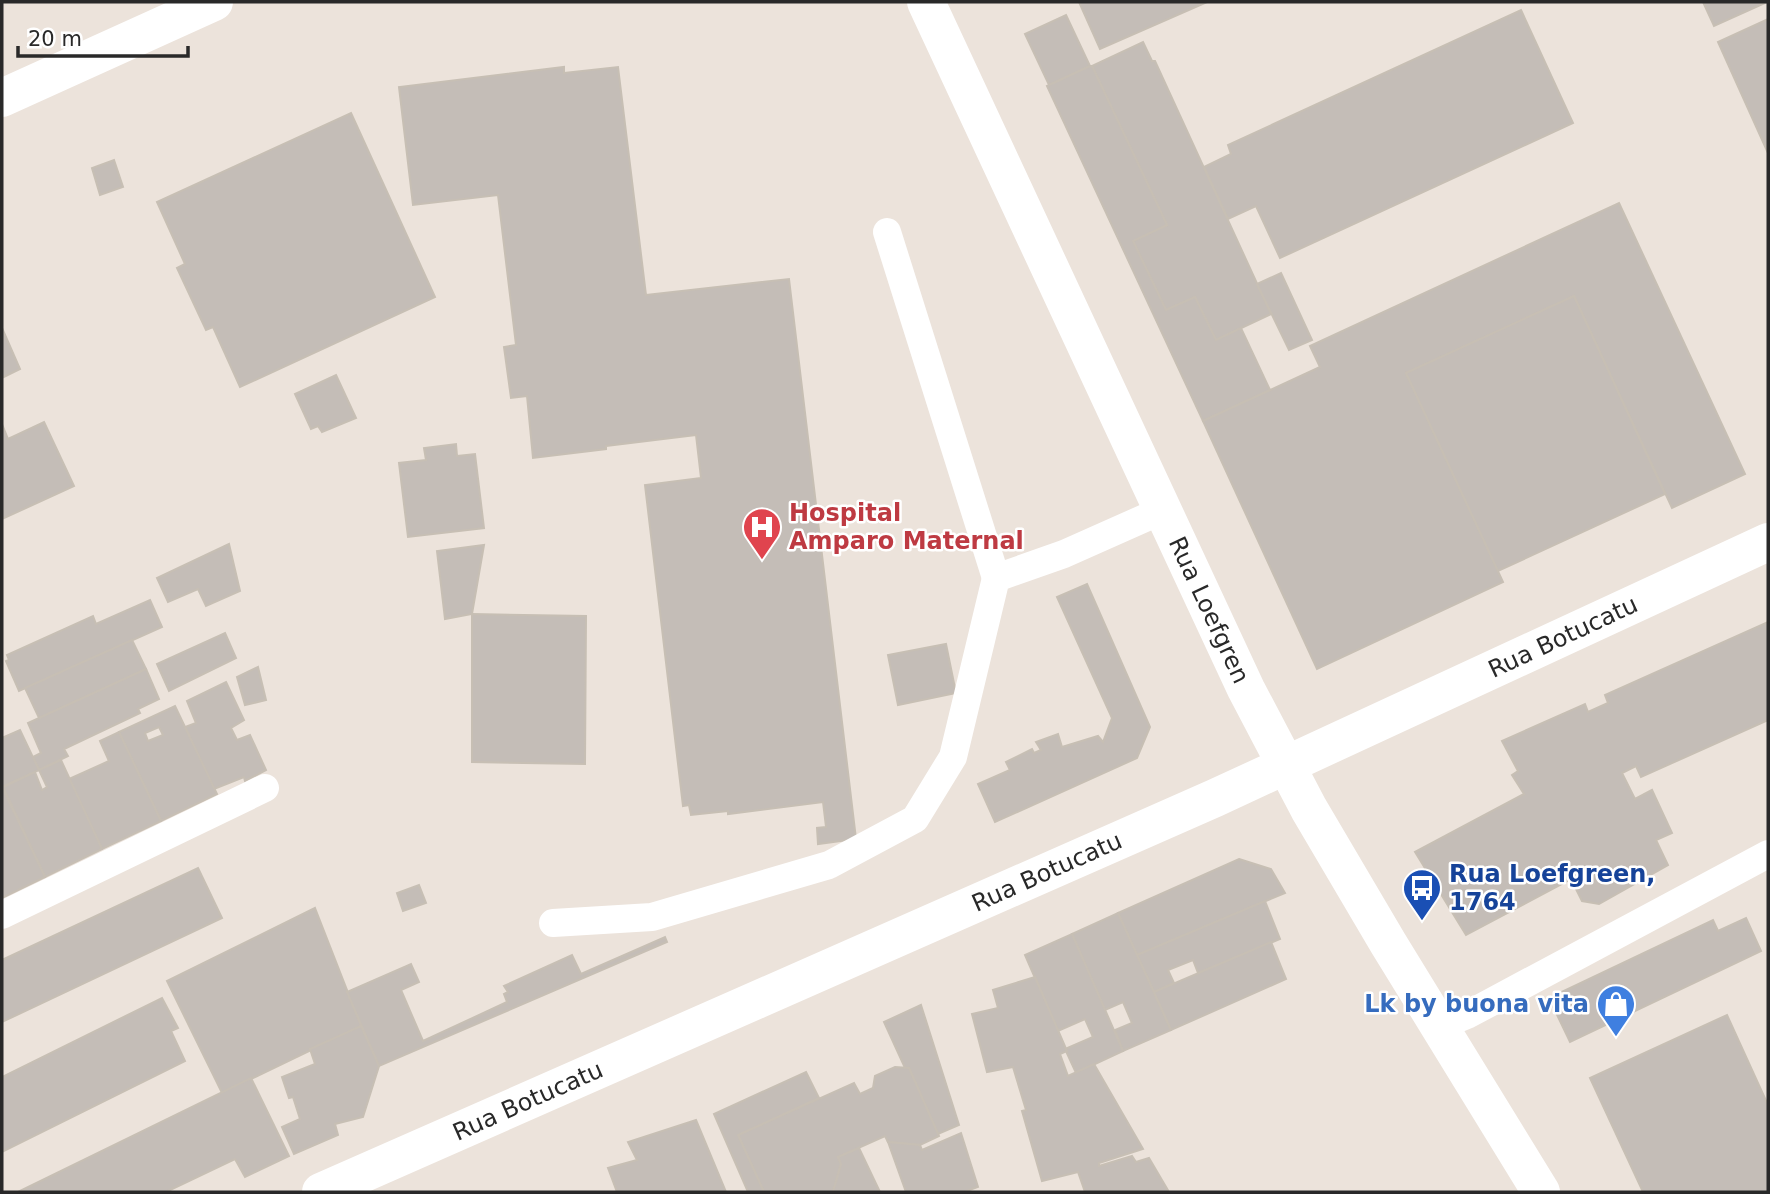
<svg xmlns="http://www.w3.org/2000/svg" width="1770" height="1194" font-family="'DejaVu Sans',sans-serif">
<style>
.building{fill:#c4bdb7;stroke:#c7bfb4;stroke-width:2;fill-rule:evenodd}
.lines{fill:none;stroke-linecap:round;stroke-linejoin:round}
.lane{stroke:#fff;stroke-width:28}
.street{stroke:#fff;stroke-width:38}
.secondary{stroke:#fff;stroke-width:38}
.labels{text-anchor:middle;stroke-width:5;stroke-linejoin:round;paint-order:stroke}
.health-label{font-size:24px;font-weight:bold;fill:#be3a42;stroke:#fff;text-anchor:start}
.street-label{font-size:24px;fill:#292929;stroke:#fff}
.transit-label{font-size:24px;font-weight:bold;fill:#164399;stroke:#fff;text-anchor:start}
.shop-label{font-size:24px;font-weight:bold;fill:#366cbe;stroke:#fff;text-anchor:end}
</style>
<rect width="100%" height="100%" fill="#ece3db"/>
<g class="building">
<polygon points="1079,2 1207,2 1100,49"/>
<polygon points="1703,2 1767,2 1714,26"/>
<polygon points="1521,10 1573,123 1280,258 1256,206 1228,219 1204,167 1231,154 1228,145"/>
<polygon points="1066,15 1090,66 1049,85 1025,34"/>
<polygon points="1768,19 1768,153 1718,42"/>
<polygon points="1143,42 1152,61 1155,61 1271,314 1216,340 1195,297 1166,310 1133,241 1167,225 1092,66"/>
<polygon points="1090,66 1092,66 1167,225 1133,241 1166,310 1195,297 1216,340 1241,328 1270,390 1203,421 1047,86"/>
<polygon points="564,67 564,73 618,67 646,295 789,279 856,839 818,844 817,828 826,827 823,802 728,814 728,811 691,815 689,805 683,806 645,485 701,478 696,435 606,446 606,449 533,458 527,396 511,398 504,347 516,345 498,195 413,205 399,87"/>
<polygon points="351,113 435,297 240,387 213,327 206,330 177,268 185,264 157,202"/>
<polygon points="114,160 123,187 100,195 92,168"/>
<polygon points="1619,203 1745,474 1672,508 1574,296 1406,373 1503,582 1317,669 1203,421 1320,367 1310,346"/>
<polygon points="1281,273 1312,340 1289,350 1257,284"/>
<polygon points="1574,296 1665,494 1498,571 1406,373"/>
<polygon points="2,328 20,369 2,378"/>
<polygon points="336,375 356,418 322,432 318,426 311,429 295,394"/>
<polygon points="44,422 74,486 2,519 2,424 8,439"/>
<polygon points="456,444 457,456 475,454 484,528 408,537 399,463 426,460 424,448"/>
<polygon points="229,544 240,591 206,606 198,589 168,602 157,578"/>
<polygon points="484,545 472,614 445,619 437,551"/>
<polygon points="1087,584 1150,727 1137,758 995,822 978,784 1010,770 1006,762 1032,749 1034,753 1041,750 1036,742 1058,734 1062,747 1098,736 1103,742 1112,718 1057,597"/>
<polygon points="150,600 162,627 19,691 6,661 9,660 7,655 93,616 96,624"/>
<polygon points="472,614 586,616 585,764 472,762"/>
<polygon points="1768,622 1768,720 1641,777 1636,766 1622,773 1635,799 1652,790 1672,833 1656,840 1668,865 1599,904 1582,901 1571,879 1466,935 1415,852 1524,794 1512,775 1518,771 1502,741 1585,704 1588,712 1608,703 1605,695"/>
<polygon points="225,633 236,658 169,691 157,664"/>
<polygon points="132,640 146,669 39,718 25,688"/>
<polygon points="946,644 956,693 898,705 888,655"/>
<polygon points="258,667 266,700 245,705 237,677"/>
<polygon points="146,669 159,699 138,709 140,713 64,749 68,756 39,770 33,757 41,753 28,723"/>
<polygon points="226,682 244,720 231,728 237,740 250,735 266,770 245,781 244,777 214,789 185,727 196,723 187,701"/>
<path d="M175,706L217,794L161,821L119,732ZM159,727L163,735L148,741L145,733Z"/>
<polygon points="20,730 39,770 2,787 2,738"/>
<polygon points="119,732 161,821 102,849 69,779 109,761 100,741"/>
<polygon points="61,760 102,849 45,877 3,787 35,772 42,790 47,787 39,770"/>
<polygon points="2,787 45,877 2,898"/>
<polygon points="1239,859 1271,869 1285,893 1137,955 1118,913"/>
<polygon points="198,868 222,918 2,1022 2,960"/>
<polygon points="419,885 426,903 403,911 397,893"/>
<polygon points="1265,901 1280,939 1198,973 1193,960 1168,970 1174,983 1154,992 1137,955"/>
<polygon points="315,908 361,1026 222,1093 167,981"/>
<polygon points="1118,913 1171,1030 1123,1051 1115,1030 1132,1023 1123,1002 1105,1010 1072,934"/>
<polygon points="1746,918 1761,951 1570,1042 1549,998 1713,920 1718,931"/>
<polygon points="1072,934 1123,1051 1076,1073 1065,1049 1093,1037 1085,1019 1058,1031 1025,955"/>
<polygon points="665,937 667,942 379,1066 347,992 411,964 419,982 401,990 423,1041 507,1002 504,994 508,992 504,986 572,955 581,974"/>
<polygon points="1271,942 1286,979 1171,1030 1154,992"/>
<polygon points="1035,977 1067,1051 1060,1054 1068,1076 1094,1064 1143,1149 1099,1163 1099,1166 1132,1156 1136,1162 1149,1158 1169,1192 1085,1192 1078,1172 1042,1181 1022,1111 1026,1110 1013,1067 987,1072 972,1014 998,1008 993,990"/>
<polygon points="162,998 178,1028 171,1031 185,1061 2,1152 2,1077"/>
<polygon points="921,1005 959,1125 938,1134 909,1068 905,1068 884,1022"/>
<polygon points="1727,1015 1768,1105 1768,1192 1643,1192 1590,1078"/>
<polygon points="361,1026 379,1066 363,1117 335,1124 338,1135 294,1154 282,1127 300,1119 293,1097 289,1098 282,1077 315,1064 310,1049"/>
<polygon points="895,1067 909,1068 939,1136 920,1145 888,1142 885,1136 838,1157 841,1164 833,1192 764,1192 738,1135 854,1083 860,1094 873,1088 875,1076"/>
<polygon points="806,1072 819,1098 738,1135 764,1192 748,1192 714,1114"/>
<polygon points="251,1078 289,1156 245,1177 235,1159 166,1192 18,1192"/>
<polygon points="696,1120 726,1192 617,1192 608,1168 637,1160 628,1142"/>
<polygon points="961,1133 978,1187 964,1192 906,1192 888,1142 920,1145 922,1150"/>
<polygon points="859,1148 880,1192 833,1192 841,1164 838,1157"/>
</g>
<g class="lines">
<g class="lane">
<polyline points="887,232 996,578"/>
<polyline points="2,915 265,788"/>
<polyline points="553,923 652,917 829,865 915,819 953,757 996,578 1064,554 1163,510"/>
<polyline points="1440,1026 1469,1014 1768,854"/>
</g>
<g class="street">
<polyline points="2,98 214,2"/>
<polyline points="321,1192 1215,798 1768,542"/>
</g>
<polyline class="secondary" points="926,2 1246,689 1309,809 1388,943 1541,1192"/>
</g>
<defs>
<symbol id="hospital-pin" viewBox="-11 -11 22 30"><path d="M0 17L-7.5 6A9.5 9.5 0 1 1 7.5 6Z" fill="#e0444e" stroke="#fff"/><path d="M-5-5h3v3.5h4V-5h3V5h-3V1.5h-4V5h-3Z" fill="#fff"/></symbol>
<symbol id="bus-pin" viewBox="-11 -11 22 30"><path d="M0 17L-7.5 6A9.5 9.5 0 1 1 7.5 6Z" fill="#1a4fb4" stroke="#fff"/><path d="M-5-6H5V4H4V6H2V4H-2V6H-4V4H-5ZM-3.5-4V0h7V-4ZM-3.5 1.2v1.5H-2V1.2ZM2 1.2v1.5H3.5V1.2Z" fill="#fff"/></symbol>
<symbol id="shop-pin" viewBox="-11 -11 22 30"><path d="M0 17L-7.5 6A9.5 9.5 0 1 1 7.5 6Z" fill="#3f7fe0" stroke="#fff"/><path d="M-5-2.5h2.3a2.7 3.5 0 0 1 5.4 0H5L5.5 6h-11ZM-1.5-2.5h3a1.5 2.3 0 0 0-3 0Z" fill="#fff"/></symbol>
</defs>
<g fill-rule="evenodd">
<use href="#hospital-pin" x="740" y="505" width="44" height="60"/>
<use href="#bus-pin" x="1400" y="866" width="44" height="60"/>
<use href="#shop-pin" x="1594" y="982" width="44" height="60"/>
</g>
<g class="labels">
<g class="health-label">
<text x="789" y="521">Hospital<tspan x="789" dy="28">Amparo Maternal</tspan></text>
</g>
<g class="street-label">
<text transform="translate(1209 610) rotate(65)" y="8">Rua Loefgren</text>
<text transform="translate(1563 637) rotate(-25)" y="8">Rua Botucatu</text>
<text transform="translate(1047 872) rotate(-24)" y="8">Rua Botucatu</text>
<text transform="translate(528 1101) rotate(-24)" y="8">Rua Botucatu</text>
</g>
<g class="transit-label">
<text x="1449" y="882">Rua Loefgreen,<tspan x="1449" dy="28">1764</tspan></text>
</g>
<g class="shop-label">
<text x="1589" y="1012">Lk by buona vita</text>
</g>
</g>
<rect width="1770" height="1194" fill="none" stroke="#292929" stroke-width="7"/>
<path d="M18 46v10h170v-10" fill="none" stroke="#292929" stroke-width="3.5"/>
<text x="28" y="46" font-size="21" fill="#292929" stroke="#ffffff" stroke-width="5" paint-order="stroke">20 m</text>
</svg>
